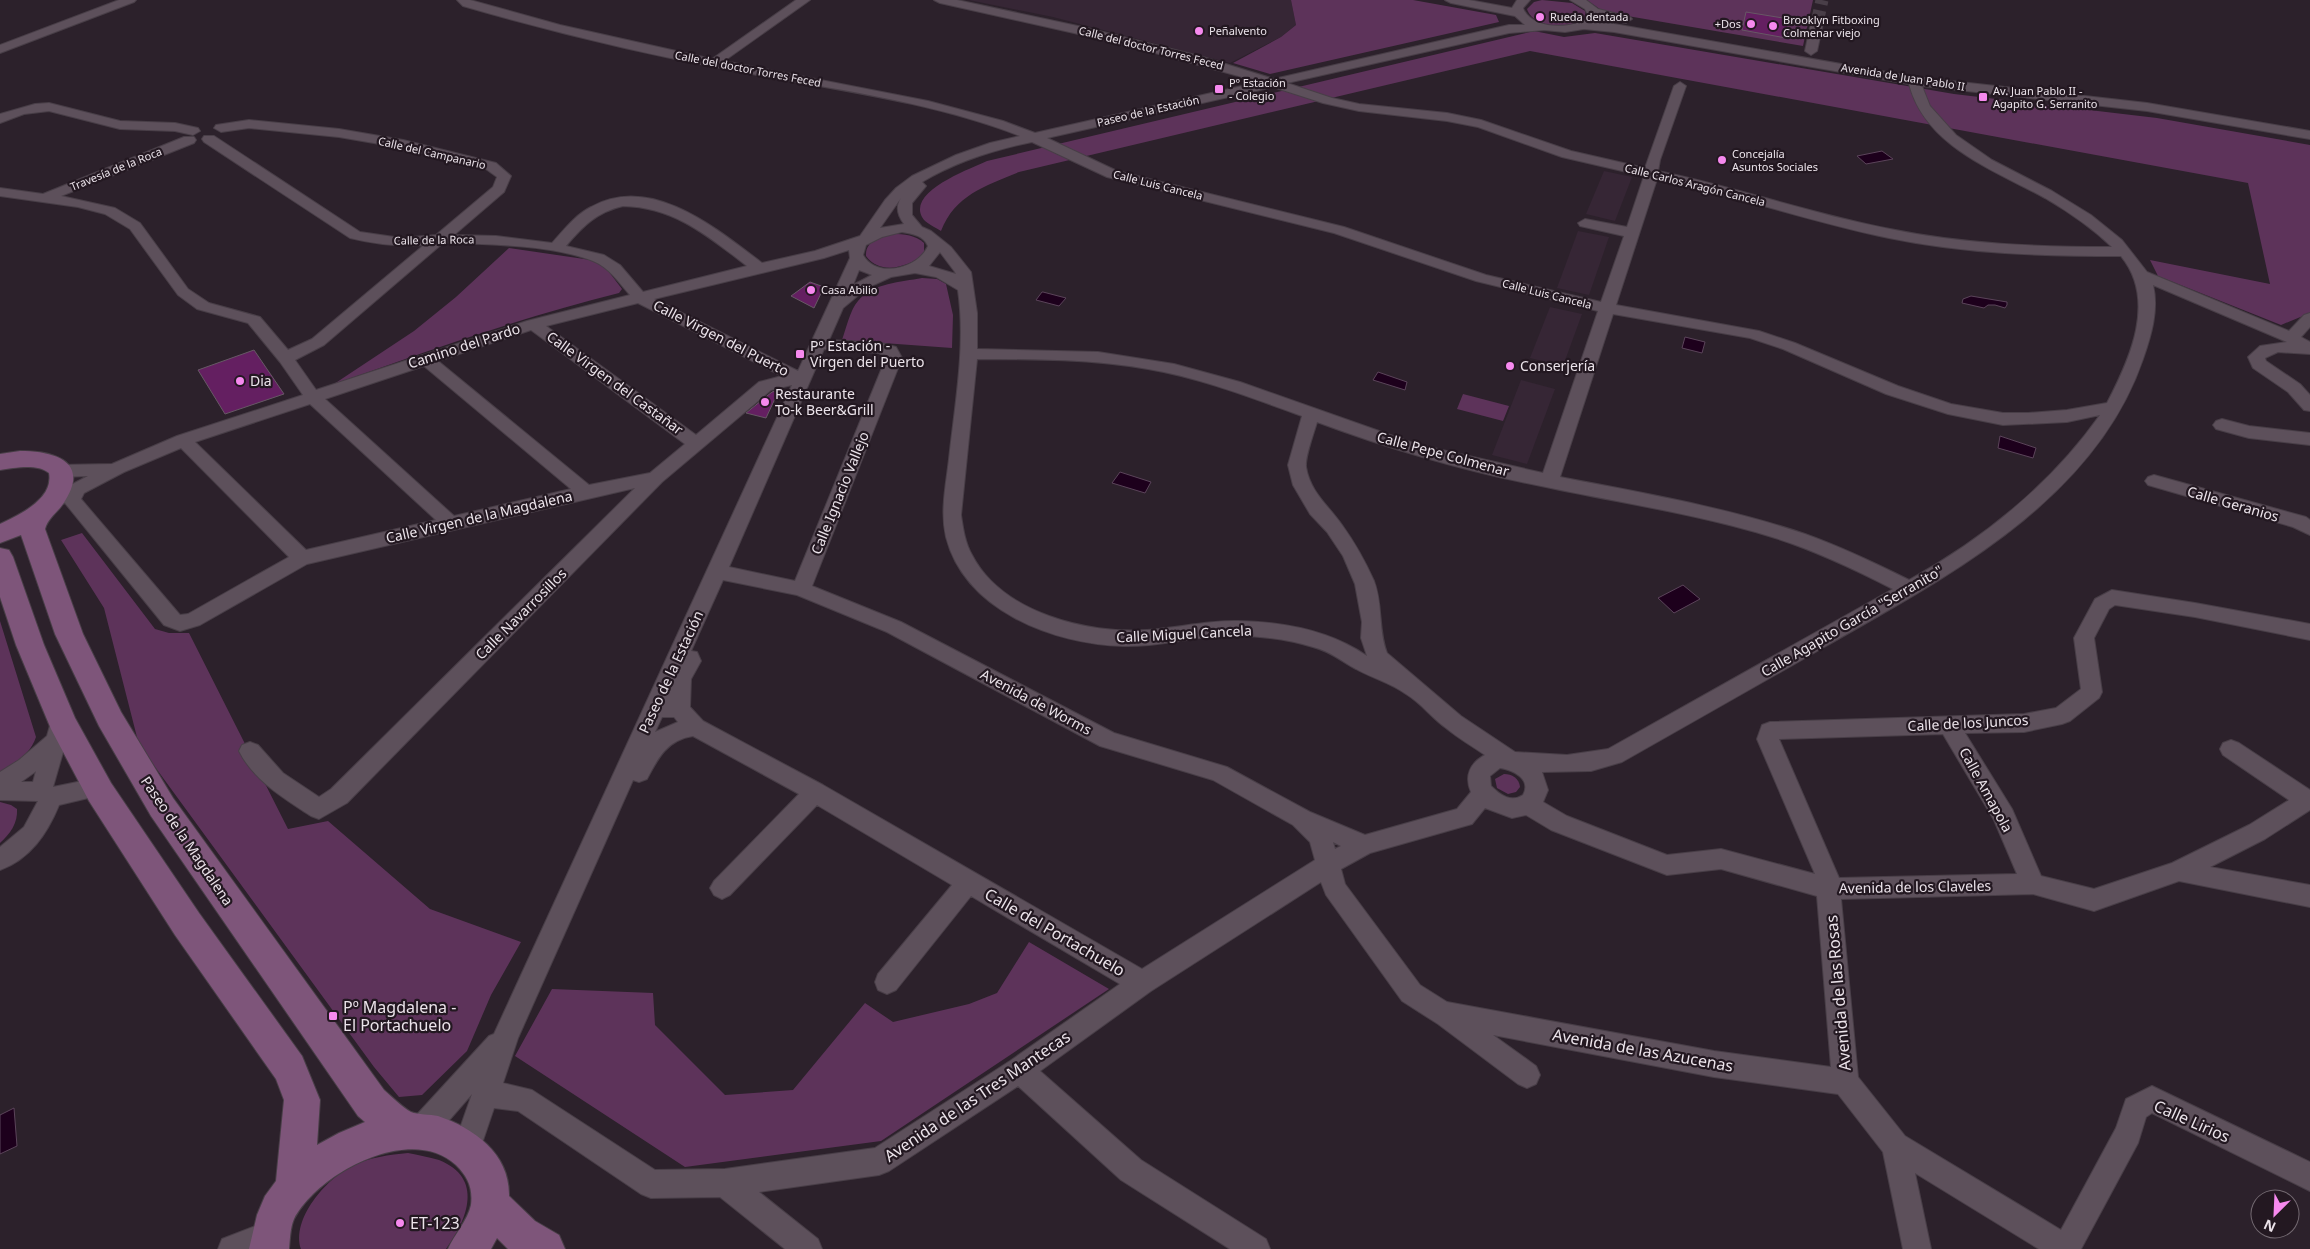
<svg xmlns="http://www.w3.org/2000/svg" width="2310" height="1249" font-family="'Noto Sans',sans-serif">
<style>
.built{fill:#362635}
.green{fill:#5d335a}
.water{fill:#1d001c;stroke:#5b445a}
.building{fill:#641f61;stroke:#675965}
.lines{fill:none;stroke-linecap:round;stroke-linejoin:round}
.street-tunnel{stroke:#493e48;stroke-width:13;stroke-dasharray:13 6;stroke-linecap:butt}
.street-casing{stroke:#483e47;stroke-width:2}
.secondary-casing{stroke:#483e47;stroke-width:2}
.street{fill:#5d505b;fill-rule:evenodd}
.secondary{fill:#7e557a;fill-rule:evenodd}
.poi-dot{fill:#f689ee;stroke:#231821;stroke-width:2}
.labels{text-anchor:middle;stroke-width:4.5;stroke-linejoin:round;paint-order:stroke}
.far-poi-label{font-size:11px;fill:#ebe3ea;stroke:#231821;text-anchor:start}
.far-street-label{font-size:11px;fill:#ebe3ea;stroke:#231821}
.street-label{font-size:14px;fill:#ebe3ea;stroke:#231821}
.poi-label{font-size:14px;fill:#ebe3ea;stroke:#231821;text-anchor:start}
.near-street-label{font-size:16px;fill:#ebe3ea;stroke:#231821}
.near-poi-label{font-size:16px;fill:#ebe3ea;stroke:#231821;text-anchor:start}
</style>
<rect width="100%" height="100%" fill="#2c212b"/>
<g class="built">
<polygon points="969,0 1291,0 1296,25 1281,37 1230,63 1053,17"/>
<polygon points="1604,171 1632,177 1615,221 1586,214"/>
<polygon points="1578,231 1609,237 1589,295 1557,288"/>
<polygon points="1550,307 1582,314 1563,366 1530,358"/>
<polygon points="1521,380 1555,389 1527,464 1492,455"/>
</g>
<g class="green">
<polygon points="1291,0 1413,0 1496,15 1499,22 1270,74 1233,63 1281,37 1296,25"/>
<path d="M1542,0L1572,3L1585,11L1586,18C1572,30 1533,29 1527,9L1534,2Z"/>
<polygon points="1587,0 1813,0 1803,46 1604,12"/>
<path d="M1534,31L1564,37L1595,33L1954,94L2157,118L2310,145V313L2281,325L2158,276L2150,260L2270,284L2248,183L1530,51L1019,172C985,186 955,195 941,231C935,227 925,223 922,217C908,191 970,169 987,161Z"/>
<path d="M892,234C905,234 915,235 924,243V254C908,267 881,276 866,256C865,241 880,237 892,234Z"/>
<path d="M509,248L591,260L606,268L622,289L619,293C522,317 428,351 334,384L414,331L456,297Z"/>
<path d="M922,278L937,279L946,284L953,315L952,348L842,340C846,329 850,310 858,301C873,283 901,282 922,278Z"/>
<polygon points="1463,394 1509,406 1503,421 1457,409"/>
<polygon points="82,533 155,629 169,633 189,633 288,829 328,821 430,909 521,942 491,995 467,1051 422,1095 399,1097 374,1067 139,745 104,608 61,540"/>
<path d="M0,621L36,737C30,755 15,763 0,773Z"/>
<path d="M1504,774C1512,774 1519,778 1520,787L1516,792L1508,794L1497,788L1495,779Z"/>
<path d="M0,802L11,805L17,809C18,823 10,834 0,843Z"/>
<polygon points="1029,942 1109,989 881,1141 685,1167 515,1056 552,989 653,993 655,1025 725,1095 793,1090 865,1003 893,1022 969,1004 997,993"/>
<path d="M408,1153C418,1155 429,1157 439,1160C484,1178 468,1219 446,1249H301C291,1219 326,1179 352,1166C369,1157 390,1155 408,1153Z"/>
</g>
<g class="water">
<polygon points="1882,151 1893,159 1866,164 1857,156"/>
<polygon points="1042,292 1043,292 1066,298 1059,306 1036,300"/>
<polygon points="1971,296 2007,302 2007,305 2005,308 1995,305 1988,305 1984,308 1962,303 1963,299"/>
<polygon points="1685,337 1705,342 1702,353 1682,348"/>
<polygon points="1378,372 1407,382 1405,390 1373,380"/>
<polygon points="2000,436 2036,448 2033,458 1998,448"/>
<polygon points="1120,472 1151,482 1145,493 1112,483"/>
<polygon points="1683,585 1700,599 1674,613 1658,598"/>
<polygon points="14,1108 17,1146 0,1154 0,1115"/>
</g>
<g class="building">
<polygon points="1746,12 1789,19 1786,38 1742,30"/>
<polygon points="810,282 824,287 814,308 791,296"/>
<polygon points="254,350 284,394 225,414 198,370"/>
<polygon points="779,390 766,418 746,413 772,392"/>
</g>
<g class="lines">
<polyline class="street-tunnel" points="1817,23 1822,0"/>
<defs>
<g id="street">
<polygon points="119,0 136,0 134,2 0,53 0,45"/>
<path d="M457,0H470L560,25L712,59L796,0H810L724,61L928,101L1003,121L1035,133L1260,82L1123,44L940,3L934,0H957L1087,28L1200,56L1274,79L1509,25H1525L1515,16L1451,3L1445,0H1469L1512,8L1517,0H1530L1523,8C1531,30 1573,30 1589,17L1585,9L1570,0H1586L1598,9L1630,17L1632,19L1626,23L1601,17L1596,23L1614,24L1915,77L2147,103L2310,131V139L2147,111L1922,86L1930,106L1956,135L1992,160L2052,191L2091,215L2122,240L2147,272L2289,331L2304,315L2310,313V327L2301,337L2310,342V354L2278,352L2265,358L2266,361L2300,384L2310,395V411L2304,410L2288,392L2253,368L2248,357L2260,346L2287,342L2153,285C2159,310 2151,336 2143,359C2095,500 1948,576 1826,646C1758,685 1690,724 1622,762L1591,771L1542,772L1548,790L1543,802L1567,816L1667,855L1721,849L1815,874L1757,739L1762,725L1770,722L2024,714L2056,708L2081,689L2074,638L2095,599L2112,590L2195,603L2310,624V640L2195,617L2115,605L2109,609L2094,638L2102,692L2099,698L2070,721L2062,724L2024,732L1965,733L2012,809L2041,876L2094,889L2172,863L2249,825L2289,800L2223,755L2220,749L2223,743L2231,740L2239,743L2310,790V810L2265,839L2210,867L2310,885V907L2179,881L2094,911L2033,894L1841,899L1858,1077L1905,1136L2061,1230L2116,1128L2126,1099L2152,1086L2310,1162V1191L2152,1113L2146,1117L2138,1143L2081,1249H2039L1915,1173L1931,1249H1903L1883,1152L1838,1094L1714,1077L1493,1035L1536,1066L1540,1075L1536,1084L1527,1088L1518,1084L1438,1024L1402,1001L1326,895L1321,882L1151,991L1040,1071L1141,1160L1266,1239L1270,1249H1230L1121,1180L1018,1086L889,1171L879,1175L759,1192L818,1239L822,1249H785L720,1197L651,1198L641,1194L518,1111L494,1108L477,1158L467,1162L457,1158L453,1148L472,1094L431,1141L421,1144L411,1141L408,1131L411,1121L489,1036L494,1034L792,385L771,390L662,482L347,803L319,819L311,816C284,798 254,781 239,751L242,745L250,742L258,745L283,773L319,797L331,789L635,488L307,564L200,625L180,631L164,625L65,503L50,509L44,507L41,503L44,499L88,476L60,477L54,475L51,471L54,467L60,465L112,464L177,436L303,395L280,362L248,323L197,309L178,295L130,229L105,214L78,207L0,196V188L43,194L184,137H194L196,140L194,143L61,196L115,208L140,223L188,289L209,303L260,317L288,350L312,339L424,245C398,247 375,244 350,238L204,142L202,139L204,136H214L360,232L401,238L436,235L493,187L497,177L486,169L403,148L339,137L249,128L221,132L214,128L216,125L249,120L339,129L403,140L496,163L511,176L504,192L454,235L496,236L552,243C564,230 575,215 591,207C651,173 717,229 762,263L815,251L860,236L885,200L896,188L912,176L956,155L990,143L1020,136C930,101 830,89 736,71C644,54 553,32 463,6ZM1584,29L1614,32L1909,84C1925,146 1994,170 2045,198C2069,212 2092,228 2112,247C2038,247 1963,244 1890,229C1812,214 1736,187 1658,171L1660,160L1686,86L1680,82L1674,86L1645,168L1571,151L1481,120L1447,113L1359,104L1332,98L1287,83L1509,33L1544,30L1565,32ZM1273,87L1323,103L1359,111L1447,121L1478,127L1562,157L1644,176L1627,227L1585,219L1578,223L1580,226L1624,236L1601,302L1486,275L1344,227L1117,171L1047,138ZM1032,142L1107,177L1334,233L1476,281L1598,311L1543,473L1416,444L1240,382L1174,364L1098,352L977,349V313L971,272L951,247L931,231L922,227L912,215V203L926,186L922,182C956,162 993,150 1032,142ZM1657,179C1735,195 1811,222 1889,238C1966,254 2043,256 2121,256C2157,300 2130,359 2107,403L2067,410L2028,413H2003L1951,404L1898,386L1795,343L1759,331L1616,305ZM901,198C895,207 898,216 904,224L880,228ZM623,206C674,207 708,236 747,266L643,292L620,265L604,255L566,246C583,226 597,212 623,206ZM902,232C913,234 923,235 928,246C918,269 876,279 863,255L866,245L882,237ZM443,243C487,244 553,245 593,261C609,267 619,283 630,295L527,321L316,390L295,360L324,345ZM849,250L850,258L798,371L654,299L824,258ZM940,252L955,272L956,274L929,266ZM859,270L872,275L853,285ZM915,273L936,277L958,290C966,346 955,403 949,459C946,485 940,511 946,537C965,611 1054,644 1123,646C1150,647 1175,641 1201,638C1238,634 1278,636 1313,647C1330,651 1341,661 1356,669C1372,678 1391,683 1406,694C1421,703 1432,718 1446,728C1458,738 1472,746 1485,755C1470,763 1464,776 1471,792L1457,809L1365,835L1310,812L1227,767L1114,733L901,622L812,586L902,358L896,347L881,343L829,340L843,308L867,288L891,277ZM638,303L782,376L759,382L696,435L546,326ZM1613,314L1750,338L1783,349L1886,394L1948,414L2003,425L2067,422L2100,415C2051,484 1983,539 1909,580C1875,563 1841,547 1805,534C1725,507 1642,493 1560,477ZM531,330L685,444L650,473L589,485L438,361ZM824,349L879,353L886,358L795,581L729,567ZM977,359C1034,359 1092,359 1148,369C1201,378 1252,398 1302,416L1288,465L1293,485L1310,514L1327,532L1343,556L1355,584L1362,622L1361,638L1367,656C1329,630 1284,622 1238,621C1207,620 1178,628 1147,630C1087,634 1002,613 972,555C965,543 963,528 961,515ZM424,366L571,489L454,516L325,399ZM310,404L436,520L306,550L195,442ZM1317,422C1392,450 1469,472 1546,487C1621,503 1698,514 1772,537C1814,550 1854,569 1893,589L1608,749L1567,755L1515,752L1461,716L1387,653C1378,630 1383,604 1374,581C1365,561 1355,543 1342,525C1328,505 1310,492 1306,467C1305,456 1314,433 1317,422ZM181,448L289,557L188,614L180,615L81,499L84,493L124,472ZM723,580L797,595L887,632L1100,746L1213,780L1293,825L1310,842L1315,860L1142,969L823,785L703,721L690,707L691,679L701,661L697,652L691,651ZM662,717H674L678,722L655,732ZM1943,734L1994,820L2017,874L1839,878L1779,739ZM693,736L799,794L714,881L710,888L714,895L722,899L730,895L817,805L952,885L878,974L875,982L878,990L887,994L896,990L971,896L1120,984L1010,1061L875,1148L725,1169L655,1170L532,1090L503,1083L518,1038L633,780L639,782L647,779C658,758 667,740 693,736ZM1500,768C1513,770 1532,779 1523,795C1511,803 1500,795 1491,786L1490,776ZM1485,808L1512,818L1526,815L1551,830L1667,875L1721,869L1817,896L1831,1067L1714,1051L1447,1002L1420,985L1345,884L1341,869L1370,853L1472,824ZM1333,842L1341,846L1335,849Z"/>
<polygon points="1817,19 1823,23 1817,51 1811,55 1805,51 1811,23"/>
<polygon points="49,103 120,121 175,123 198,128 200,131 193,135 175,131 120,129 49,111 24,114 0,123 0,114 35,104"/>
<polygon points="2222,419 2249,426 2310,433 2310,445 2249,438 2216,429 2213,425 2216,421"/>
<polygon points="2154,475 2306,517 2310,520 2310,535 2293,527 2148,485 2145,481 2148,477"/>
<path d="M61,712L69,715L72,721L53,787L97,778L105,780L108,787L105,794L59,805C47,834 30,859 0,870V847L24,827L38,801L0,800V772L19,760L47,736L53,715ZM36,771L33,782H21L35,772Z"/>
<polygon points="271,1220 281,1224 285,1234 281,1244 269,1249 218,1249 222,1239"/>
</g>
<path id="secondary" d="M20,451C57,451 91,463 63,504C56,514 48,518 45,529L83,634L121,712L173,798L384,1090C392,1097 402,1107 411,1112C418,1115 430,1114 438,1116C474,1128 510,1154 509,1196L535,1221L559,1235L565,1249H508L497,1238L491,1249H448C454,1235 468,1220 471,1205C473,1188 468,1177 456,1165C411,1123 318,1173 294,1219C290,1228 290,1240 289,1249H249L257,1215L265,1196L276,1181L284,1100L276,1079L175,935L89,801L51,729L16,645L0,597V548L9,550L13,557L44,645L75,718L111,783L199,913L302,1056L320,1100L317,1145L339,1133L365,1122L358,1116L151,816L99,726L55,634L21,535L0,543V524C19,515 54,499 49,473C37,463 14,468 0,470V454Z"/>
</defs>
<use href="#street" class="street-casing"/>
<use href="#secondary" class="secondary-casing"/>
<use href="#street" class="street"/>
<use href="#secondary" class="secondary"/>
</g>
<g class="poi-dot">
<circle cx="1540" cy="17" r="5"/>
<circle cx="1751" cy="24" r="5"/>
<circle cx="1773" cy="26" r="5"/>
<circle cx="1199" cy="31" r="5"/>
<rect x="1214" y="84" width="10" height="10" rx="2.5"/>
<rect x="1978" y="92" width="10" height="10" rx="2.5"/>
<circle cx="1722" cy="160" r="5"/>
<circle cx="811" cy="290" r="5"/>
<rect x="795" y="349" width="10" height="10" rx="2.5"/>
<circle cx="1510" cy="366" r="5"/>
<circle cx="240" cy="381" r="5"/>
<circle cx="765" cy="402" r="5"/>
<rect x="328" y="1011" width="10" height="10" rx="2.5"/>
<circle cx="400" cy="1223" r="5"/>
</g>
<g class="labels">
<g class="far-poi-label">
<text x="1550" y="21">Rueda dentada</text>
<text x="1783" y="24">Brooklyn Fitboxing<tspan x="1783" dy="13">Colmenar viejo</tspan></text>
<text x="1741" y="28" text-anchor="end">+Dos</text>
<text x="1209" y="35">Peñalvento</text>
<text x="1229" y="87">Pº Estación<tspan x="1229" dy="13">- Colegio</tspan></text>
<text x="1993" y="95">Av. Juan Pablo II -<tspan x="1993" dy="13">Agapito G. Serranito</tspan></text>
<text x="1732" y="158">Concejalía<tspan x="1732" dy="13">Asuntos Sociales</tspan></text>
<text x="821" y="294">Casa Abilio</text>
</g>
<g class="far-street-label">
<text transform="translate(1151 48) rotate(14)" y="4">Calle del doctor Torres Feced</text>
<text transform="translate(748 69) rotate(11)" y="4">Calle del doctor Torres Feced</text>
<text transform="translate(1903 77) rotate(9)" y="4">Avenida de Juan Pablo II</text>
<text transform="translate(1148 111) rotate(-13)" y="4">Paseo de la Estación</text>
<text transform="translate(432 153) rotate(13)" y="4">Calle del Campanario</text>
<text transform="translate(116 169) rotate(-22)" y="4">Travesía de la Roca</text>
<text transform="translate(1158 185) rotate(14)" y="4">Calle Luis Cancela</text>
<text transform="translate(1695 185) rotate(14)" y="4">Calle Carlos Aragón Cancela</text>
<text transform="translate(434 240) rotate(-1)" y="4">Calle de la Roca</text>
<text transform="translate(1547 294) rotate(14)" y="4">Calle Luis Cancela</text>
</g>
<g class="street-label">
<text transform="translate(721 338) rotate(27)" y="5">Calle Virgen del Puerto</text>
<text transform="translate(464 346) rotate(-18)" y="5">Camino del Pardo</text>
<text transform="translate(615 383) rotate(36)" y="5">Calle Virgen del Castañar</text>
<text transform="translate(1443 454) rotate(15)" y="5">Calle Pepe Colmenar</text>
<text transform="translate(840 493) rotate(-68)" y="5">Calle Ignacio Vallejo</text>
<text transform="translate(2233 504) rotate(16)" y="5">Calle Geranios</text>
<text transform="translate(479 517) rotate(-13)" y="5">Calle Virgen de la Magdalena</text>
<text transform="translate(521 614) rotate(-45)" y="5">Calle Navarrosillos</text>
<text transform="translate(1852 621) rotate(-30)" y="5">Calle Agapito García "Serranito"</text>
<text transform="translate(1184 634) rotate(-3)" y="5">Calle Miguel Cancela</text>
<text transform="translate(671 672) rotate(-65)" y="5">Paseo de la Estación</text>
<text transform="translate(1036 702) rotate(28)" y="5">Avenida de Worms</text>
<text transform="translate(1968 723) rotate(-3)" y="5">Calle de los Juncos</text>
<text transform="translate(1986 790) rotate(61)" y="5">Calle Amapola</text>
<text transform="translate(187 841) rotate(56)" y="5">Paseo de la Magdalena</text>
<text transform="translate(1915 887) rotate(-1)" y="5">Avenida de los Claveles</text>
</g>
<g class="poi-label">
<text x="810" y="351">Pº Estación -<tspan x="810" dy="16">Virgen del Puerto</tspan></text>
<text x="1520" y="371">Conserjería</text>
<text x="250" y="386">Dia</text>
<text x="775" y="399">Restaurante<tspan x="775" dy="16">To-k Beer&amp;Grill</tspan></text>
</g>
<g class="near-street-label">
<text transform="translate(1055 932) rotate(30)" y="6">Calle del Portachuelo</text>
<text transform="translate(1838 993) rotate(-95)" y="6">Avenida de las Rosas</text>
<text transform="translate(1643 1050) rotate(10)" y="6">Avenida de las Azucenas</text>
<text transform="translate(977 1096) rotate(-34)" y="6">Avenida de las Tres Mantecas</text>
<text transform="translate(2192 1121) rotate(24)" y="6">Calle Lirios</text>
</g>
<g class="near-poi-label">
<text x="343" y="1013">Pº Magdalena -<tspan x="343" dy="18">El Portachuelo</tspan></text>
<text x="410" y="1229">ET-123</text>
</g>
</g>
<g transform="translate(2275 1214) rotate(204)"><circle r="24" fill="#231821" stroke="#736971"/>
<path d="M0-4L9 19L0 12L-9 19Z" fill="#f689ee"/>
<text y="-8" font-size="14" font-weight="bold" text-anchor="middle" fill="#ebe3ea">N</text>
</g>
</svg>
